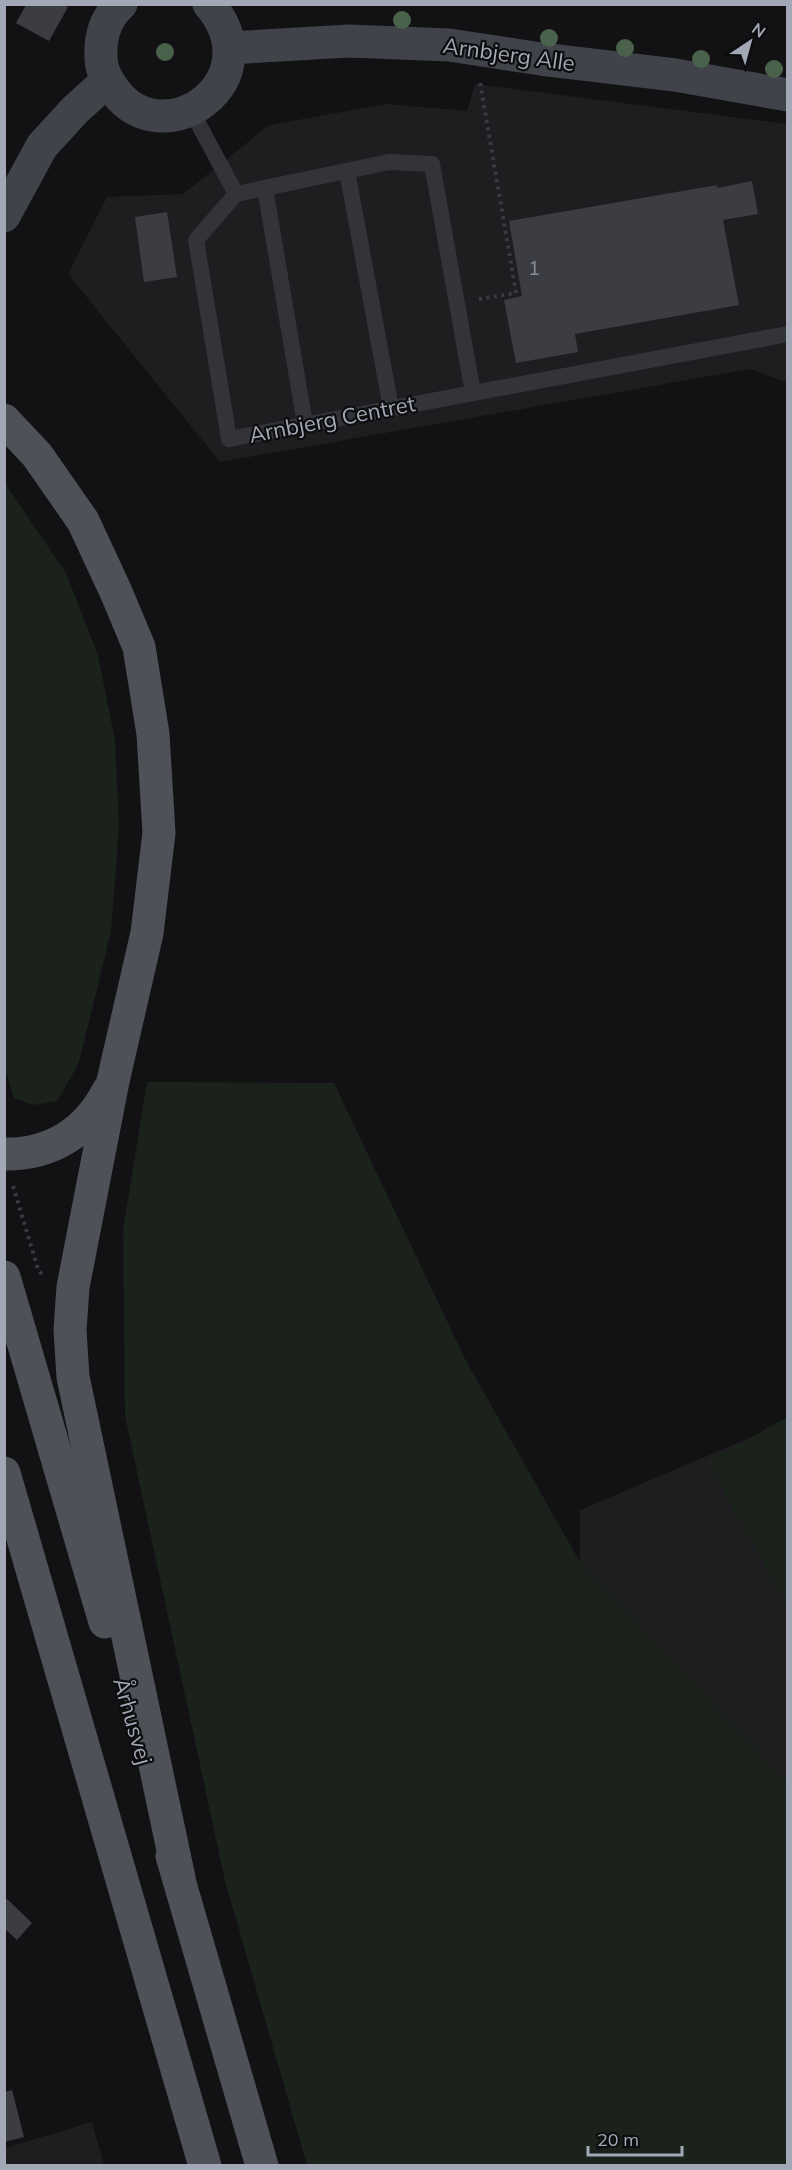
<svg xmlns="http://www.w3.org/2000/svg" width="792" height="2170" font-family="Mulish,sans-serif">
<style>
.built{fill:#1e1e21}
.green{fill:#1a221b}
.building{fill:#3c3d42}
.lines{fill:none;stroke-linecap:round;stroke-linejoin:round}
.path{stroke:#393b40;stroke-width:4;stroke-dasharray:3 4.5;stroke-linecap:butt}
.lane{stroke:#333439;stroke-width:16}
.secondary{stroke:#404349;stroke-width:33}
.primary{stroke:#4e5158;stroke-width:33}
.tree{fill:#4a614c}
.labels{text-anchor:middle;stroke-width:4.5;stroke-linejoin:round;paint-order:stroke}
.number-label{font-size:20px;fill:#888d99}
.street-label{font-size:22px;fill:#a2a8b6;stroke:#0d0d0f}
</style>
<rect width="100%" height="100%" fill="#121214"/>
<g class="built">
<polygon points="475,84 787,124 788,380 783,381 750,369 220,462 68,274 107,197 183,194 269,125 387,104 467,111"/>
<polygon points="787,1422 787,1782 580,1562 580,1510"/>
<polygon points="92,2122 104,2165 5,2165 5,2148"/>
</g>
<g class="green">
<polygon points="4,482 66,573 98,655 115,741 119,825 111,932 78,1065 57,1101 33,1105 14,1098 4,1066"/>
<polygon points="147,1082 334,1083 466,1361 580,1562 787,1782 787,2165 307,2165 225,1881 125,1416 123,1230"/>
<polygon points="787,1417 787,1605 707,1462"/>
</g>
<g class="building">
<polygon points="26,5 63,5 68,7 49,41 16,23"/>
<polygon points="752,181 758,214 723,220 739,305 575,334 578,352 516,363 504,300 522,296 509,221 717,185 717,188"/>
<polygon points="167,212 177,277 144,282 135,217"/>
<polygon points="7,1899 32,1923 17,1940 4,1928 4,1902"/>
<polygon points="12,2090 24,2137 4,2142 4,2092"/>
</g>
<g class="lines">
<g class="path">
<polyline points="479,299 516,293 480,82"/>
<polyline points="13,1186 38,1269 43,1276"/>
</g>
<g class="lane">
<polyline points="191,110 236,194 196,240 229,439 788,334"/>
<polyline points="347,171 391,408"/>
<polyline points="265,188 305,424"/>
<polyline points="236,194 389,162 432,164 473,393"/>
</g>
<g class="secondary">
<path d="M121,4C105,18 100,38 101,58C101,71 108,82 115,91C164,157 274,80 209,4"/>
<polyline points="229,48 349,41 449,45 541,59 675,75 788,95"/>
<polyline points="4,216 42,146 75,110 107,81"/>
</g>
<g class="primary">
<polyline points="4,420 37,455 83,521 116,592 139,647 153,734 159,833 147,933 113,1081 73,1287 70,1330 73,1377 179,1878"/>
<path d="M4,1154C51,1155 87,1132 108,1091"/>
<polyline points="4,1277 105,1622"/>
<polyline points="4,1473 205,2166"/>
<polyline points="172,1856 262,2166"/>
</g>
</g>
<g class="tree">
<circle cx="402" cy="20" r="9"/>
<circle cx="549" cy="38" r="9"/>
<circle cx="625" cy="48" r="9"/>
<circle cx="165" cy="52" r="9"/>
<circle cx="701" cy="59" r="9"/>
<circle cx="774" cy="69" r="9"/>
</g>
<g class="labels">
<g class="number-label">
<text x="534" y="275">1</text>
</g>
<g class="street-label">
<text transform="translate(509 54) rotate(8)" y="8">Arnbjerg Alle</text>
<text transform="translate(332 419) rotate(-11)" y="8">Arnbjerg Centret</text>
<text transform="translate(133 1721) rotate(74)" y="8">Århusvej</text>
</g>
</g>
<rect width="792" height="2170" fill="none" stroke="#a2a8b6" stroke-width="12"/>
<g transform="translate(750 42) rotate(36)" stroke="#0d0d0f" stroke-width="4.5" paint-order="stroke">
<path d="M0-4.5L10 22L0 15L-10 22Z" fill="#a2a8b6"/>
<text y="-9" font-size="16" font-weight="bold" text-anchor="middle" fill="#a2a8b6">N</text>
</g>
<path d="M588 2146v9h94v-9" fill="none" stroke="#a2a8b6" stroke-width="3"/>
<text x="597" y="2146" font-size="18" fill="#a2a8b6" stroke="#0d0d0f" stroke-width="4.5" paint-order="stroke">20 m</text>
</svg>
